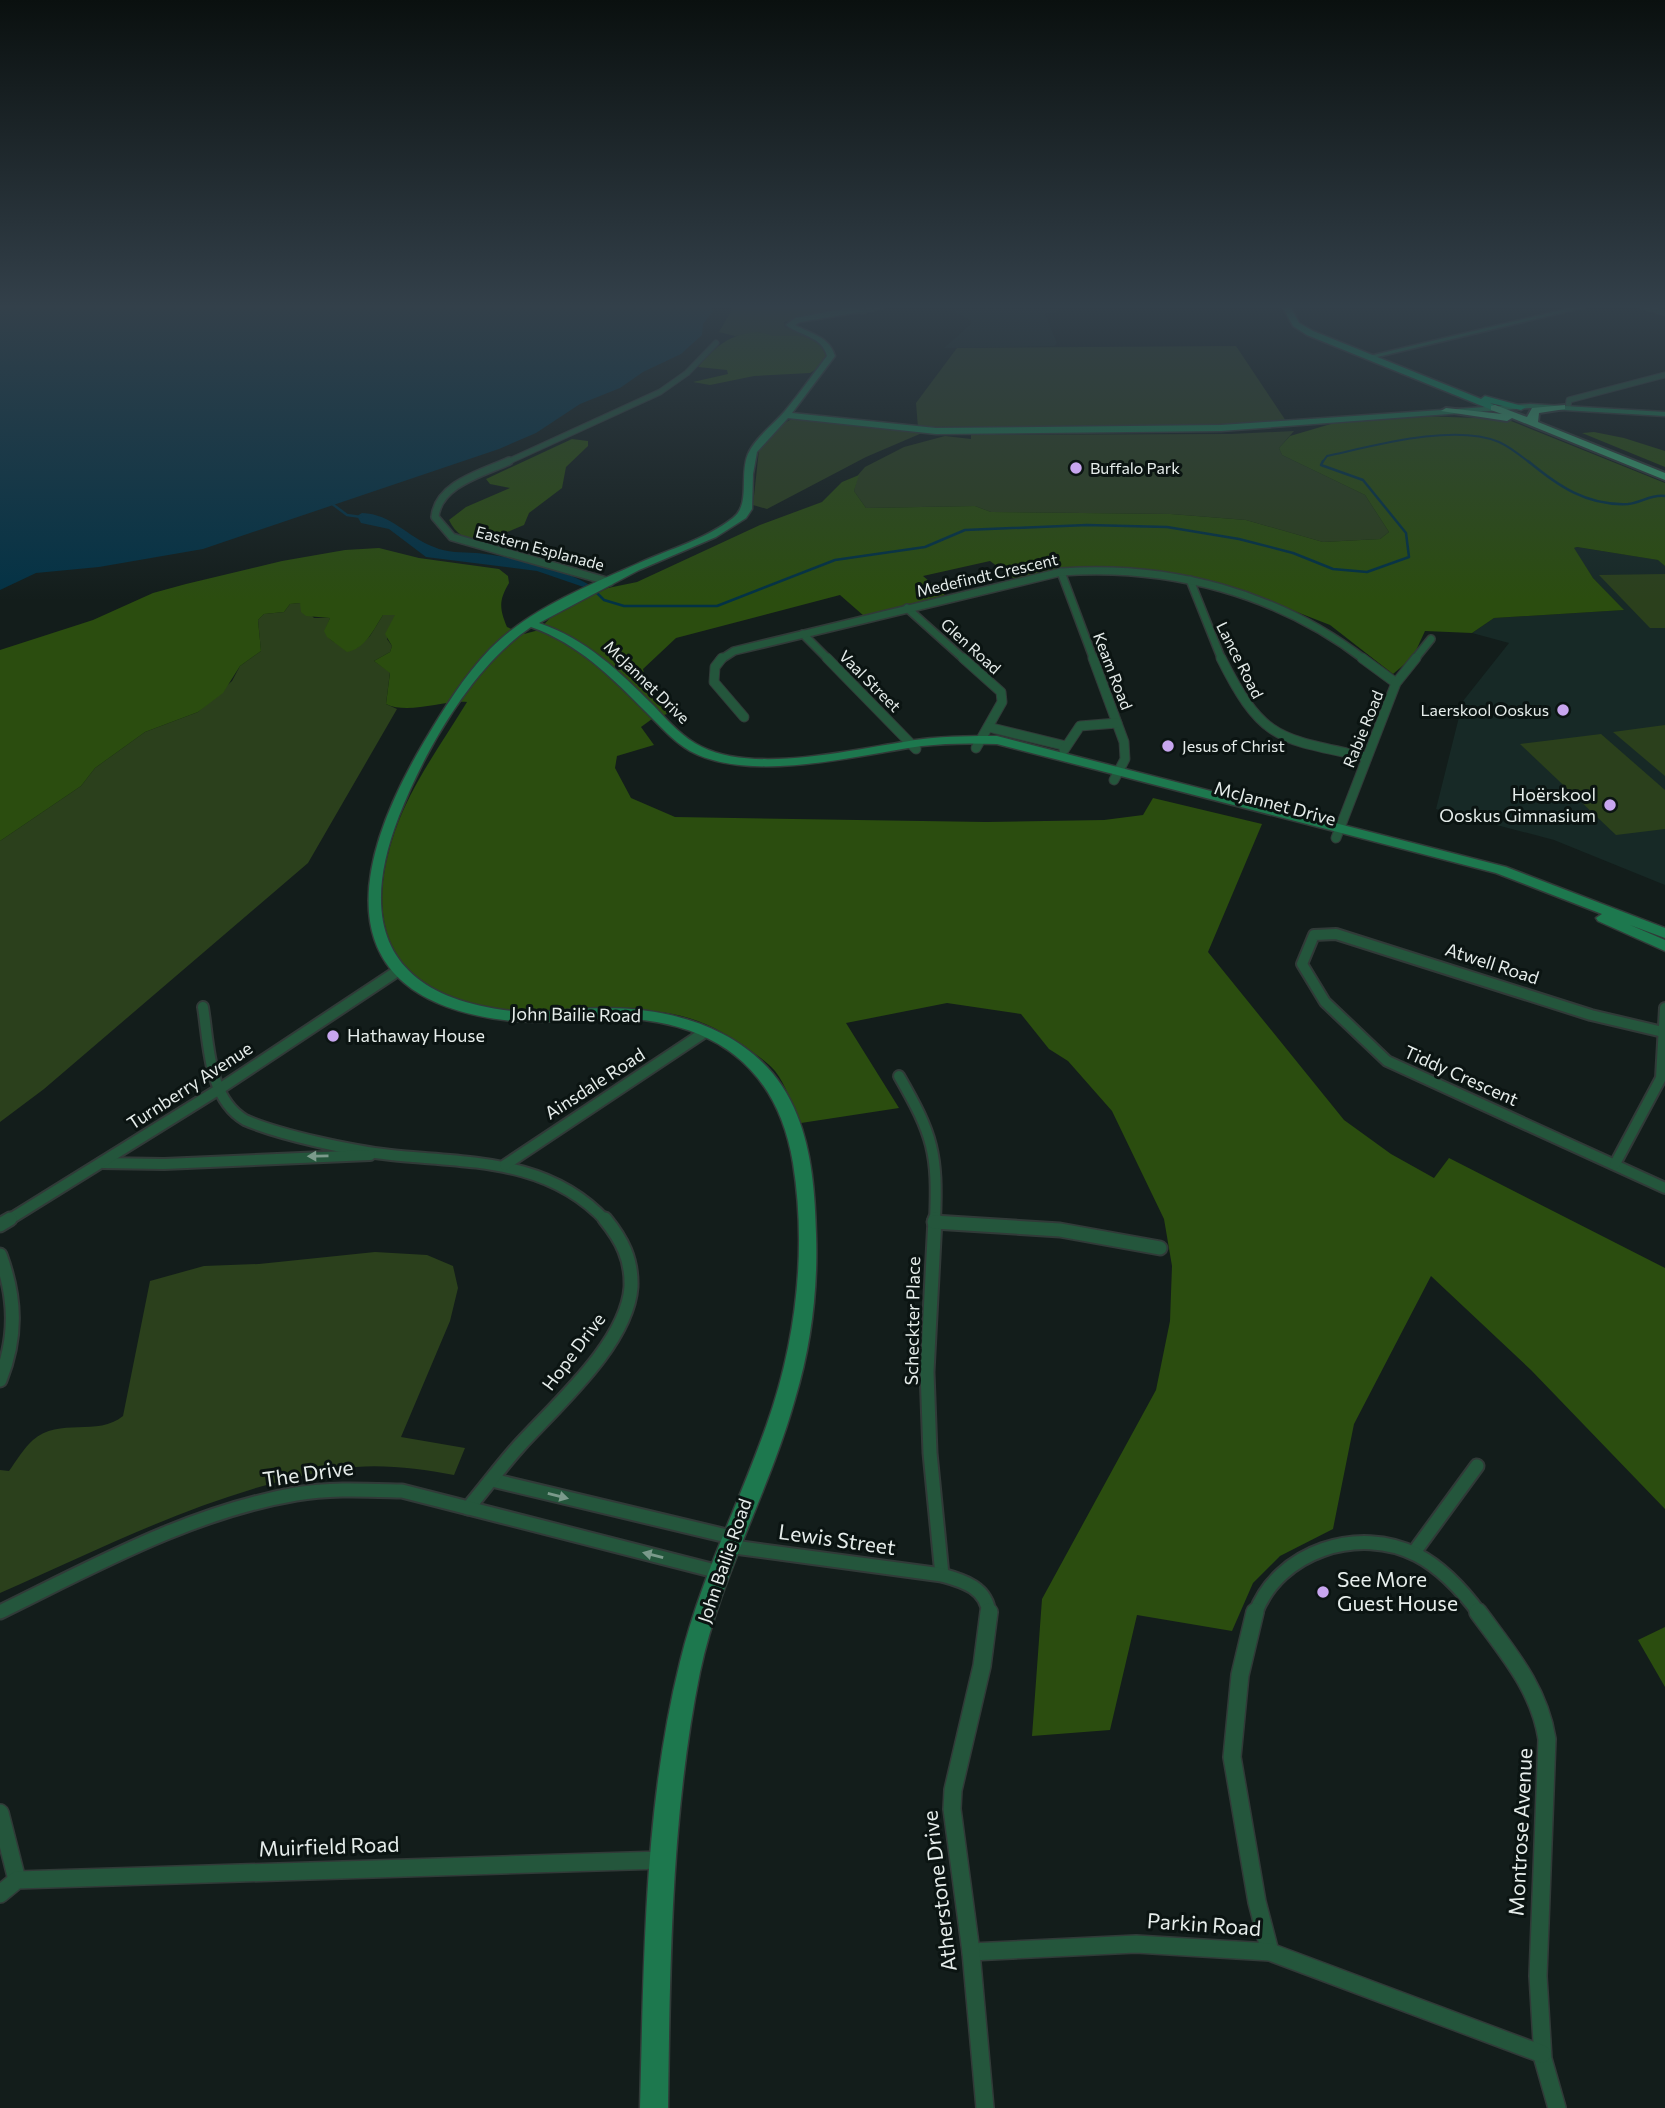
<svg xmlns="http://www.w3.org/2000/svg" width="1665" height="2108" font-family="Commissioner,sans-serif">
<style>
.built{fill:#172926}
.green{fill:#2b401c}
.forest{fill:#2b4d0f}
.water{fill:#033245}
.lines{fill:none;stroke-linecap:round;stroke-linejoin:round}
.stream-far1{stroke:#033245;stroke-width:2}
.stream{stroke:#033245;stroke-width:2.5}
.street-far5-casing{stroke:#313a38;stroke-width:7}
.street-far4-casing{stroke:#313a38;stroke-width:10}
.street-far3-casing{stroke:#313a38;stroke-width:11}
.street-far2-casing{stroke:#313a38;stroke-width:14}
.street-far1-casing{stroke:#313a38;stroke-width:17}
.street-casing{stroke:#313a38;stroke-width:20}
.secondary-casing{stroke:#313a38;stroke-width:3}
.primary-casing{stroke:#313a38;stroke-width:3}
.highway-casing{stroke:#313a38;stroke-width:4}
.street-far5{stroke:#24563c;stroke-width:5}
.street-far4{stroke:#24563c;stroke-width:7}
.street-far3{stroke:#24563c;stroke-width:9}
.street-far2{stroke:#24563c;stroke-width:10}
.street-far1{stroke:#24563c;stroke-width:13}
.street{stroke:#24563c;stroke-width:17}
.secondary{fill:#1d784e;fill-rule:evenodd}
.primary{fill:#06925c;fill-rule:evenodd}
.highway{fill:#39a470;fill-rule:evenodd}
.oneway{fill:#7b9a8b}
.poi-dot{fill:#c8a6ef;stroke:#0b1412;stroke-width:2.5}
.labels{text-anchor:middle;stroke-width:6;stroke-linejoin:round;paint-order:stroke}
.far-poi-label{font-size:16px;fill:#e6edeb;stroke:#0b1412;text-anchor:start}
.far-street-label{font-size:16px;fill:#e6edeb;stroke:#0b1412}
.poi-label{font-size:18px;fill:#e6edeb;stroke:#0b1412;text-anchor:end}
.street-label{font-size:18px;fill:#e6edeb;stroke:#0b1412}
.near-street-label{font-size:21px;fill:#e6edeb;stroke:#0b1412}
.near-poi-label{font-size:21px;fill:#e6edeb;stroke:#0b1412;text-anchor:start}
</style>
<rect width="100%" height="100%" fill="#131d1b"/>
<g class="built">
<polygon points="980,306 1050,306 1061,311 1045,314 1057,343 1054,346 944,348 971,324 971,320 953,311"/>
<polygon points="1577,547 1659,560 1665,566 1665,885 1554,840 1436,809 1463,701 1509,643 1472,633 1494,618 1623,610 1593,578 1573,548"/>
</g>
<g class="green">
<polygon points="734,306 843,306 836,310 784,322 785,327 813,338 770,337 759,332 735,336 719,332"/>
<polygon points="1236,346 1286,421 1216,425 918,427 916,403 957,348"/>
<polygon points="794,418 922,433 866,457 767,509 753,505 759,450 784,423"/>
<polygon points="1294,431 1279,448 1282,455 1365,495 1389,532 1380,539 1323,542 1246,520 1171,514 991,512 975,506 866,508 854,491 858,475 865,467 904,447 945,436 971,439 971,435 1231,434"/>
<polygon points="1665,574 1665,628 1650,628 1599,575"/>
<path d="M300,603L314,618H330L325,631C330,645 345,646 357,648L370,636L383,615H396L387,639L392,646L390,652L374,661L390,672L386,704L397,709L308,863L44,1089L0,1122V841L81,786L95,768L145,732L198,712L232,681L240,666L261,651L258,620L264,614L284,612L290,604Z"/>
<polygon points="1665,725 1665,776 1613,732"/>
<polygon points="1601,734 1665,790 1665,829 1616,835 1520,744"/>
<path d="M375,1252L427,1255L453,1266L458,1288L450,1321L401,1437L465,1448L454,1475C416,1468 376,1463 338,1469C219,1488 109,1545 0,1593V1470L9,1471C16,1461 24,1448 33,1440C59,1417 98,1437 123,1416L150,1281L204,1266L259,1264Z"/>
</g>
<g class="forest">
<path d="M758,332C765,333 769,336 773,336C794,336 818,332 826,356L821,366L810,373L754,376L710,385L693,382L728,374L727,370L698,367C716,346 729,334 758,332Z"/>
<path d="M1420,416L1506,419L1665,483V566L1658,560L1577,547L1574,548L1593,578L1624,610L1494,618L1472,633L1425,631L1413,657L1393,674L1330,625L1230,586L1133,568L1061,570L1016,580L990,561L923,576L945,595L864,616L840,595L676,638L643,669C646,687 659,701 673,712L652,719L641,727L654,745L617,756L615,768L631,798L675,817L986,822L1104,820L1143,815L1153,798L1262,824L1208,952L1344,1120L1391,1154L1434,1178L1449,1158L1665,1268V1509L1531,1370L1431,1276L1354,1424L1333,1529L1280,1556L1253,1583L1232,1631L1137,1615L1110,1730L1032,1736L1042,1599L1156,1390L1170,1321L1172,1266L1164,1219L1112,1111L1068,1061L1049,1049L1021,1014L947,1003L846,1023L899,1108L801,1123C793,1107 786,1085 775,1071C764,1058 730,1036 714,1028C654,998 590,1015 526,1012C411,1007 355,946 395,831C411,785 442,743 467,702C442,700 409,715 386,704L390,673L374,661L390,652L392,646L385,634L395,615H383C374,629 365,649 347,652L327,637L324,631L330,618L306,616L301,612L300,603L290,604L284,612L264,614L258,620L261,651L240,666L223,693L198,712L145,732L95,768L81,786L0,841V650L93,620L153,593L186,584L282,561L345,550L379,548L419,558L499,569L508,576L509,583C499,600 499,608 507,627L524,634L539,630L550,618L572,605L608,588L637,582L760,525L822,502L842,482L859,475L854,491L866,508L975,506L991,512L1171,514L1246,520L1323,542L1380,539L1389,532L1365,495L1282,455L1279,448L1290,436L1341,421Z"/>
<polygon points="1594,432 1624,438 1665,451 1665,467 1582,433"/>
<path d="M572,439L588,441V446L566,467L562,488L529,513L524,525C499,535 465,554 449,520L466,507L510,488L490,484L486,479Z"/>
<polygon points="1665,1627 1665,1687 1638,1640"/>
</g>
<g class="water">
<polygon points="0,306 711,306 713,311 703,324 702,335 681,354 643,372 620,388 580,404 536,433 499,449 203,549 99,567 36,573 0,590"/>
<path d="M362,513C392,514 407,537 434,547C447,553 462,552 476,553C505,555 579,571 598,592L537,571L426,557L389,529L361,523L357,516Z"/>
</g>
<g class="lines">
<path class="stream-far1" d="M1322,463L1327,456C1373,446 1454,423 1499,442C1510,447 1520,455 1530,463"/>
<g class="stream">
<path d="M1528,461C1558,486 1587,506 1628,504C1641,503 1651,494 1665,496"/>
<polyline points="331,503 347,515 361,517"/>
<polyline points="595,591 604,600 624,606 717,606 835,560 925,547 965,530 1087,525 1167,527 1239,539 1293,553 1333,569 1367,572 1409,557 1406,533 1363,480 1321,465 1323,461"/>
</g>
<defs>
<g id="street-far5">
<polyline points="1642,306 1665,313"/>
<polyline points="862,311 882,306"/>
<polyline points="1568,407 1569,400 1665,375"/>
<polyline points="505,463 660,392 687,373 716,343"/>
</g>
<g id="street-far4">
<path d="M509,461C483,473 438,484 435,517L452,537L610,582"/>
<polyline points="1061,572 1094,660"/>
<polyline points="1190,580 1222,660"/>
<polyline points="907,608 965,660"/>
<polyline points="803,634 829,660"/>
<path d="M720,660L734,651L1061,572C1170,564 1278,593 1365,660"/>
<polyline points="1414,660 1431,639"/>
</g>
<g id="street-far3">
<polyline points="722,658 715,667 714,682 744,717"/>
<polyline points="827,658 916,749"/>
<polyline points="963,658 1001,692 1002,702 976,748"/>
<polyline points="1093,658 1124,742 1125,759 1114,780"/>
<path d="M1221,658C1263,742 1279,738 1366,757"/>
<polyline points="1362,658 1396,683"/>
<polyline points="988,727 1066,746"/>
<polyline points="1064,750 1080,726 1117,723"/>
<polyline points="1336,838 1396,683 1416,658"/>
</g>
<g id="street-far2">
<path d="M203,1007C209,1044 208,1098 245,1120C279,1135 353,1151 391,1155C468,1163 548,1158 606,1221"/>
<polyline points="1663,1032 1591,1015 1336,934 1314,935 1302,964 1325,1002 1387,1061 1665,1188"/>
<path d="M899,1076C933,1135 938,1153 935,1221"/>
<polyline points="101,1163 164,1164 370,1155"/>
<polyline points="1615,1164 1661,1078 1665,1008"/>
<polyline points="505,1165 705,1032"/>
<polyline points="7,1221 218,1090 396,972"/>
</g>
<g id="street-far1">
<polyline points="935,1219 927,1372 930,1453 942,1575"/>
<polyline points="934,1222 1060,1230 1160,1248"/>
<polyline points="0,1225 10,1219"/>
<path d="M0,1255C16,1298 17,1337 0,1380"/>
<polyline points="492,1480 731,1537"/>
<path d="M468,1508C485,1488 501,1466 519,1446C555,1406 627,1344 631,1287C632,1259 622,1240 605,1219"/>
<path d="M727,1546L942,1575C964,1581 987,1588 989,1614"/>
<polyline points="1415,1551 1477,1466"/>
<path d="M0,1612C94,1566 191,1512 296,1494C331,1488 366,1490 402,1491L719,1572"/>
<path d="M1255,1614C1278,1551 1359,1525 1417,1555C1442,1568 1463,1591 1480,1614"/>
</g>
<g id="street">
<polyline points="1255,1612 1240,1675 1232,1757 1257,1902 1270,1952"/>
<path d="M1478,1612C1508,1653 1539,1688 1547,1739L1538,1976L1543,2059L1557,2108"/>
<polyline points="0,1813 17,1880"/>
<polyline points="0,1894 17,1880 662,1860"/>
<polyline points="971,1952 1136,1944 1270,1952 1542,2054"/>
<polyline points="985,2108 971,1952 952,1809 953,1790 982,1666 989,1612"/>
</g>
<g id="secondary">
<path d="M848,306L866,311L800,322L795,325C811,334 829,336 835,356L792,413L936,428L1221,425L1530,404L1665,412V416L1530,408L1221,431L936,434L788,418L757,452L753,474L752,509L746,518L716,537L639,570L539,623C586,639 619,671 654,706C668,721 683,738 702,747C759,775 861,747 923,739C948,736 972,736 997,736L1506,867L1665,928V938L1630,925L1665,940V951L1598,921L1596,918L1602,914L1496,873L997,744C972,743 947,743 922,746C857,755 751,784 690,751C673,741 660,726 646,712C611,677 579,644 531,627C472,667 425,750 399,816C355,929 391,998 513,1011C544,1014 575,1008 606,1008C684,1008 767,1037 797,1115C812,1152 815,1194 816,1234C818,1289 811,1346 795,1399C769,1492 720,1577 700,1672C671,1815 670,1962 668,2108H640C644,1959 644,1807 680,1662C700,1579 739,1504 767,1424C796,1342 807,1250 793,1163C776,1060 705,1017 604,1018C573,1019 543,1024 512,1021C326,1001 349,869 424,742C443,710 464,676 490,649C529,609 590,585 639,563C670,549 706,539 733,518C751,504 739,475 748,454C755,438 774,424 785,411C800,393 813,374 827,356C822,336 800,336 786,325L795,318L842,309Z"/>
<polygon points="1578,306 1590,306 1369,359 1365,357"/>
</g>
<polygon id="primary" points="1282,306 1290,306 1299,323 1313,331 1481,399 1485,396 1526,407 1521,410 1490,403 1500,408 1492,410 1307,335 1293,326"/>
<polygon id="highway" points="1495,405 1527,417 1532,408 1565,405 1565,409 1539,413 1538,422 1665,473 1665,480 1512,418 1507,421 1441,411 1446,408 1502,414 1491,410 1491,406"/>
</defs>
<use href="#street-far5" class="street-far5-casing"/>
<use href="#street-far4" class="street-far4-casing"/>
<use href="#street-far3" class="street-far3-casing"/>
<use href="#street-far2" class="street-far2-casing"/>
<use href="#street-far1" class="street-far1-casing"/>
<use href="#street" class="street-casing"/>
<use href="#secondary" class="secondary-casing"/>
<use href="#primary" class="primary-casing"/>
<use href="#highway" class="highway-casing"/>
<use href="#street-far5" class="street-far5"/>
<use href="#street-far4" class="street-far4"/>
<use href="#street-far3" class="street-far3"/>
<use href="#street-far2" class="street-far2"/>
<use href="#street-far1" class="street-far1"/>
<use href="#street" class="street"/>
<use href="#secondary" class="secondary"/>
<use href="#primary" class="primary"/>
<use href="#highway" class="highway"/>
</g>
<defs><path id="oneway-solid" d="M-6-.8H1V-3.2L6.5 0L1 3.2V.8H-6Z" transform="scale(1.75)"/></defs>
<g class="oneway">
<use href="#oneway-solid" transform="translate(318 1156) rotate(179)"/>
<use href="#oneway-solid" transform="translate(558 1496) rotate(14)"/>
<use href="#oneway-solid" transform="translate(653 1555) rotate(-166)"/>
</g>
<linearGradient id="sky" x2="0" y2="1"><stop stop-color="#0a100f"/><stop offset="0.51" stop-color="#33404a"/><stop offset="1" stop-color="#33404a" stop-opacity="0"/></linearGradient>
<rect width="1665" height="601" fill="url(#sky)"/>
<g class="poi-dot">
<circle cx="1076" cy="468" r="7"/>
<circle cx="1563" cy="710" r="7"/>
<circle cx="1168" cy="746" r="7"/>
<circle cx="1610" cy="805" r="7"/>
<circle cx="333" cy="1036" r="7"/>
<circle cx="1323" cy="1592" r="7"/>
</g>
<g class="labels">
<g class="far-poi-label">
<text x="1090" y="474">Buffalo Park</text>
<text x="1549" y="716" text-anchor="end">Laerskool Ooskus</text>
<text x="1182" y="752">Jesus of Christ</text>
</g>
<g class="far-street-label">
<text transform="translate(540 548) rotate(15)" y="6">Eastern Esplanade</text>
<text transform="translate(987 575) rotate(-13)" y="6">Medefindt Crescent</text>
<text transform="translate(971 646) rotate(42)" y="6">Glen Road</text>
<text transform="translate(1240 660) rotate(63)" y="6">Lance Road</text>
<text transform="translate(1113 671) rotate(69)" y="6">Keam Road</text>
<text transform="translate(870 681) rotate(45)" y="6">Vaal Street</text>
<text transform="translate(647 682) rotate(44)" y="6">McJannet Drive</text>
<text transform="translate(1363 729) rotate(-68)" y="6">Rabie Road</text>
</g>
<g class="poi-label">
<text x="1596" y="801">Hoërskool<tspan x="1596" dy="21">Ooskus Gimnasium</tspan></text>
<text x="347" y="1042" text-anchor="start">Hathaway House</text>
</g>
<g class="street-label">
<text transform="translate(1275 804) rotate(15)" y="6">McJannet Drive</text>
<text transform="translate(1492 964) rotate(18)" y="6">Atwell Road</text>
<text transform="translate(576 1015) rotate(1)" y="6">John Bailie Road</text>
<text transform="translate(1461 1076) rotate(24)" y="6">Tiddy Crescent</text>
<text transform="translate(595 1084) rotate(-33)" y="6">Ainsdale Road</text>
<text transform="translate(190 1086) rotate(-33)" y="6">Turnberry Avenue</text>
<text transform="translate(913 1321) rotate(-89)" y="6">Scheckter Place</text>
<text transform="translate(574 1352) rotate(-53)" y="6">Hope Drive</text>
<text transform="translate(725 1561) rotate(-71)" y="6">John Bailie Road</text>
</g>
<g class="near-street-label">
<text transform="translate(308 1474) rotate(-8)" y="7">The Drive</text>
<text transform="translate(837 1540) rotate(8)" y="7">Lewis Street</text>
<text transform="translate(1521 1832) rotate(-87)" y="7">Montrose Avenue</text>
<text transform="translate(329 1847) rotate(-2)" y="7">Muirfield Road</text>
<text transform="translate(940 1891) rotate(-97)" y="7">Atherstone Drive</text>
<text transform="translate(1204 1925) rotate(4)" y="7">Parkin Road</text>
</g>
<g class="near-poi-label">
<text x="1337" y="1587">See More<tspan x="1337" dy="24">Guest House</tspan></text>
</g>
</g>
</svg>
